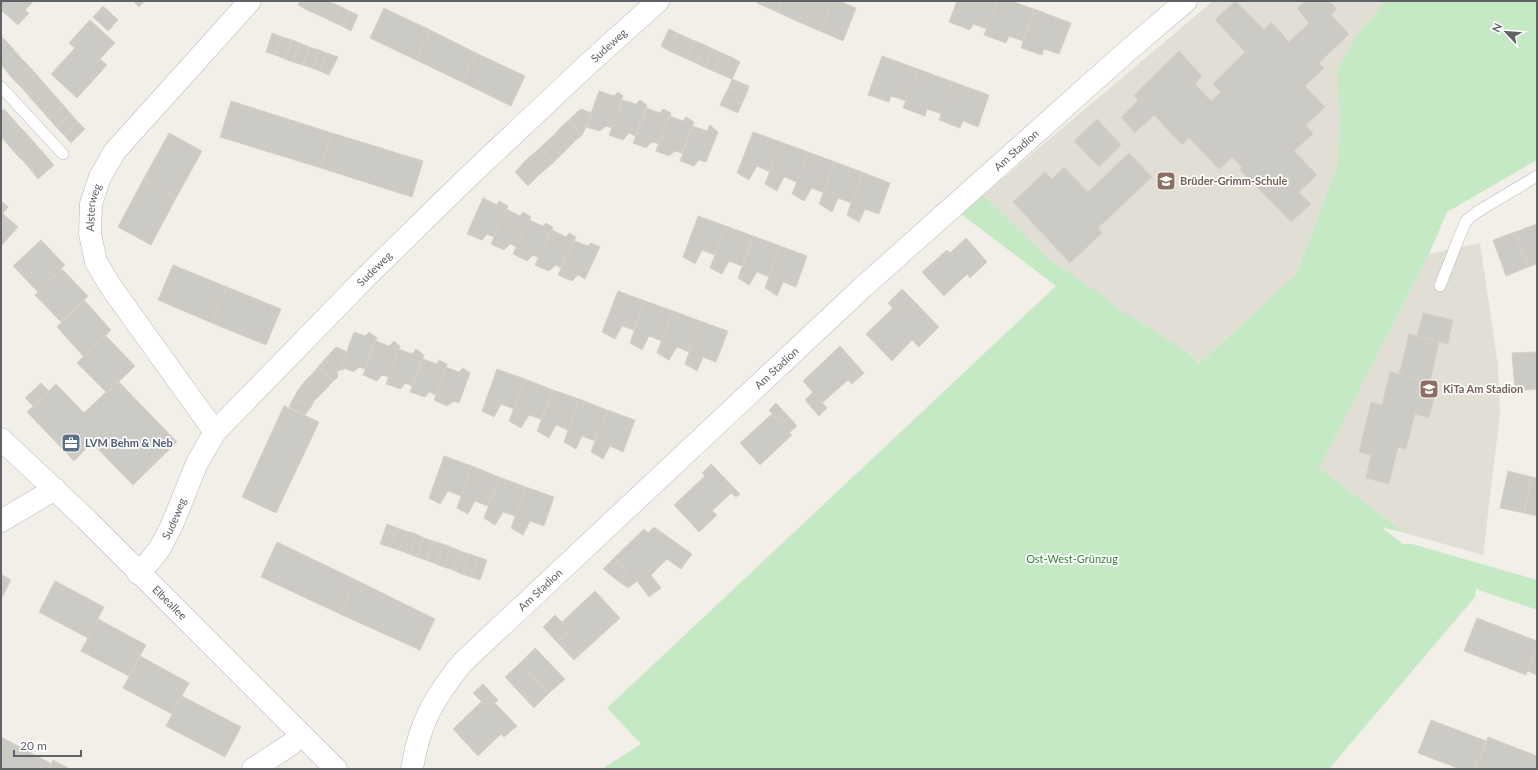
<svg xmlns="http://www.w3.org/2000/svg" width="1538" height="770" font-family="Lato,sans-serif">
<style>
.education{fill:#e1ded6}
.green{fill:#c5e8c5}
.building{fill:#cccac5;stroke:#d6d1c6}
.lines{fill:none;stroke-linecap:round;stroke-linejoin:round}
.service-casing{stroke:#b5b8bc;stroke-width:12}
.minor-casing{stroke:#b5b8bc;stroke-width:23}
.service{stroke:#fff;stroke-width:11}
.minor{stroke:#fff;stroke-width:22}
.labels{text-anchor:middle;stroke-width:3.5;stroke-linejoin:round;paint-order:stroke}
.street-label{font-size:11px;fill:#5f6368;stroke:#fff}
.education-label{font-size:11px;font-weight:bold;fill:#785e54;stroke:#fff;text-anchor:start}
.service-label{font-size:11px;font-weight:bold;fill:#4e5e75;stroke:#fff;text-anchor:start}
.park-label{font-size:11px;fill:#348238;stroke:#fff}
</style>
<rect width="100%" height="100%" fill="#f1efe8"/>
<g class="education">
<polygon points="1213,1 1385,1 1355,38 1340,119 1337,167 1297,273 1199,364 1186,351 1116,307 1099,293 1050,260 983,195"/>
<polygon points="1480,243 1498,365 1500,414 1483,555 1405,533 1319,468 1429,254"/>
</g>
<polygon class="green" points="1385,1 1537,1 1537,160 1447,212 1429,254 1319,468 1405,533 1381,527 1403,544 1412,544 1537,580 1537,610 1476,589 1475,597 1329,769 602,769 641,744 607,708 1056,286 961,214 983,195 1050,260 1099,293 1116,307 1186,351 1199,364 1297,273 1337,167 1340,119 1337,70 1355,38"/>
<g class="building">
<polygon points="1,1 34,1 25,10 29,13 18,25 1,10"/>
<polygon points="133,1 145,1 139,7"/>
<polygon points="300,1 312,1 307,10 298,5"/>
<polygon points="312,1 322,1 316,14 307,10"/>
<polygon points="322,1 329,1 332,3 325,18 316,14"/>
<polygon points="758,1 782,1 777,12 757,3"/>
<polygon points="782,1 807,1 799,22 777,12"/>
<polygon points="807,1 833,1 820,31 799,22"/>
<polygon points="833,1 839,1 856,8 843,41 820,31"/>
<polygon points="957,1 997,1 987,29 973,24 970,30 949,22"/>
<polygon points="997,1 1011,1 1034,9 1023,41 1009,36 1006,43 984,35"/>
<polygon points="1235,1 1264,29 1271,22 1289,42 1309,23 1297,8 1305,1 1329,1 1337,9 1331,15 1349,34 1319,63 1324,68 1305,86 1325,107 1306,125 1313,134 1294,151 1317,175 1299,192 1311,204 1291,222 1240,170 1242,167 1232,157 1219,169 1189,138 1182,145 1154,115 1135,133 1121,117 1138,101 1134,95 1179,51 1202,76 1195,84 1211,101 1221,92 1213,84 1245,52 1215,20"/>
<polygon points="332,3 340,6 333,22 325,18"/>
<polygon points="103,6 118,20 108,31 93,17"/>
<polygon points="340,6 349,11 342,26 333,22"/>
<polygon points="384,8 430,30 416,60 370,38"/>
<polygon points="1034,9 1071,23 1059,54 1044,49 1042,55 1021,48"/>
<polygon points="349,11 358,15 351,31 342,26"/>
<polygon points="90,20 115,43 100,59 107,65 77,98 51,74 75,48 69,43"/>
<polygon points="669,29 677,33 669,51 661,46"/>
<polygon points="430,30 476,53 462,82 416,60"/>
<polygon points="272,33 282,37 275,55 266,52"/>
<polygon points="677,33 686,37 678,55 669,51"/>
<polygon points="1,36 8,43 1,50"/>
<polygon points="282,37 292,40 285,59 275,55"/>
<polygon points="686,37 695,41 687,59 678,55"/>
<polygon points="292,40 300,43 293,62 285,59"/>
<polygon points="695,41 705,45 696,63 687,59"/>
<polygon points="8,43 15,51 1,64 1,50"/>
<polygon points="300,43 309,47 303,65 293,62"/>
<polygon points="705,45 713,49 704,67 696,63"/>
<polygon points="309,47 319,50 312,68 303,65"/>
<polygon points="713,49 722,53 713,71 704,67"/>
<polygon points="319,50 327,53 320,71 312,68"/>
<polygon points="15,51 21,58 7,72 1,64"/>
<polygon points="327,53 338,57 329,75 320,71"/>
<polygon points="476,53 525,76 511,106 462,82"/>
<polygon points="722,53 731,57 722,75 713,71"/>
<polygon points="882,56 918,69 906,101 891,96 889,102 868,95"/>
<polygon points="731,57 740,62 732,79 722,75"/>
<polygon points="21,58 29,66 14,80 7,72"/>
<polygon points="29,66 36,74 21,87 14,80"/>
<polygon points="918,69 953,82 942,114 927,109 925,116 903,108"/>
<polygon points="36,74 43,82 28,95 21,87"/>
<polygon points="732,79 749,86 746,95 729,87"/>
<polygon points="43,82 50,90 35,103 28,95"/>
<polygon points="953,82 989,95 978,127 963,121 960,128 939,120"/>
<polygon points="729,87 746,95 742,103 724,96"/>
<polygon points="50,90 57,98 42,111 35,103"/>
<polygon points="599,91 614,96 618,92 623,96 612,128 606,126 600,131 586,127"/>
<polygon points="724,96 742,103 738,113 720,105"/>
<polygon points="57,98 64,106 49,119 42,111"/>
<polygon points="622,100 636,104 640,100 647,105 635,136 629,133 623,140 609,135"/>
<polygon points="231,101 332,133 321,168 220,137"/>
<polygon points="64,106 71,114 56,127 49,119"/>
<polygon points="646,108 660,113 663,109 671,113 659,144 652,142 646,148 633,143"/>
<polygon points="4,109 11,117 1,126 1,112"/>
<polygon points="581,109 591,113 586,127 575,114"/>
<polygon points="71,114 78,122 64,135 56,127"/>
<polygon points="575,114 586,127 582,135 569,120"/>
<polygon points="669,116 683,121 686,117 694,122 682,153 675,151 669,156 656,151"/>
<polygon points="11,117 18,125 3,139 1,137 1,126"/>
<polygon points="1097,119 1121,145 1099,167 1074,141"/>
<polygon points="569,120 582,135 575,141 561,127"/>
<polygon points="78,122 85,129 71,143 64,135"/>
<polygon points="18,125 26,133 10,147 3,139"/>
<polygon points="710,125 718,132 706,162 699,160 694,166 680,161 693,126 707,131"/>
<polygon points="561,127 575,141 568,148 555,134"/>
<polygon points="753,132 781,142 770,172 757,166 749,180 737,173"/>
<polygon points="26,133 33,141 17,155 10,147"/>
<polygon points="169,133 202,151 176,198 143,180"/>
<polygon points="332,133 423,161 412,197 321,168"/>
<polygon points="555,134 568,148 561,155 547,141"/>
<polygon points="33,141 39,148 24,162 17,155"/>
<polygon points="547,141 561,155 554,162 541,147"/>
<polygon points="781,142 808,152 797,182 784,177 777,191 765,184"/>
<polygon points="541,147 554,162 547,168 533,154"/>
<polygon points="39,148 47,157 31,170 24,162"/>
<polygon points="808,152 835,162 824,193 812,188 804,201 792,194"/>
<polygon points="1129,153 1152,177 1098,228 1102,233 1070,263 1013,202 1045,172 1052,179 1064,167 1088,192"/>
<polygon points="533,154 547,168 539,175 526,160"/>
<polygon points="47,157 54,165 38,179 31,170"/>
<polygon points="526,160 539,175 528,186 515,172"/>
<polygon points="835,162 862,172 851,203 838,198 832,212 819,204"/>
<polygon points="862,172 890,183 879,214 865,209 859,222 847,215"/>
<polygon points="143,180 176,198 151,245 118,227"/>
<polygon points="483,198 497,205 499,201 508,206 494,237 487,234 482,240 467,234"/>
<polygon points="1,201 8,207 1,216"/>
<polygon points="506,209 520,216 523,212 531,217 517,247 510,244 504,250 491,244"/>
<polygon points="3,214 18,227 1,246 1,216"/>
<polygon points="698,216 726,226 715,255 702,250 695,264 683,257"/>
<polygon points="529,220 543,226 546,223 553,227 539,258 533,255 527,261 513,254"/>
<polygon points="1537,224 1537,264 1528,267 1515,232"/>
<polygon points="726,226 753,236 742,266 729,261 722,274 710,268"/>
<polygon points="552,230 566,237 569,233 576,237 561,268 556,265 549,271 535,265"/>
<polygon points="1515,232 1528,267 1506,276 1493,240"/>
<polygon points="753,236 780,246 769,277 757,272 749,285 738,278"/>
<polygon points="966,238 987,262 970,278 967,274 944,296 922,272 947,250 950,253"/>
<polygon points="41,240 65,265 38,292 13,266"/>
<polygon points="574,241 588,246 591,243 600,247 585,279 578,275 572,281 558,275"/>
<polygon points="780,246 807,256 796,287 783,282 777,296 765,288"/>
<polygon points="173,265 227,287 212,323 158,300"/>
<polygon points="62,269 88,296 61,322 35,295"/>
<polygon points="227,287 281,309 266,345 212,323"/>
<polygon points="902,289 915,302 901,316 888,303"/>
<polygon points="618,291 645,301 634,330 622,326 615,339 602,332"/>
<polygon points="84,300 111,330 84,357 57,327"/>
<polygon points="645,301 673,311 662,341 649,336 642,350 630,343"/>
<polygon points="915,302 939,327 919,347 912,340 892,361 866,334 893,308 901,316"/>
<polygon points="673,311 700,321 689,352 677,347 669,360 657,353"/>
<polygon points="1423,313 1453,320 1448,344 1417,336"/>
<polygon points="700,321 728,331 716,362 703,357 697,371 685,364"/>
<polygon points="354,332 365,336 369,332 377,338 365,369 359,367 354,372 341,367"/>
<polygon points="1409,334 1439,342 1430,382 1399,375"/>
<polygon points="105,335 135,366 107,393 77,363"/>
<polygon points="376,341 389,346 394,341 400,346 389,377 382,375 377,381 363,375"/>
<polygon points="840,346 864,373 852,384 848,380 822,403 803,381"/>
<polygon points="336,347 347,352 341,367 345,369 337,371 324,360"/>
<polygon points="399,349 412,354 416,349 424,355 412,386 405,383 401,389 386,384"/>
<polygon points="1537,352 1537,389 1515,391 1512,353"/>
<polygon points="423,359 437,364 439,360 447,364 436,395 429,392 425,397 410,392"/>
<polygon points="324,360 337,371 338,377 333,381 318,367"/>
<polygon points="318,367 333,381 327,388 312,374"/>
<polygon points="446,367 459,372 463,368 470,373 459,403 454,401 447,406 434,400"/>
<polygon points="497,369 525,379 514,409 501,404 494,417 482,411"/>
<polygon points="1390,372 1438,384 1429,418 1415,414 1406,449 1398,447 1389,484 1366,478 1371,455 1359,452 1371,402 1382,405"/>
<polygon points="312,374 327,388 320,395 305,381"/>
<polygon points="525,379 553,390 541,419 529,415 521,428 509,421"/>
<polygon points="305,381 320,395 314,401 298,390"/>
<polygon points="119,382 177,442 133,485 92,443 74,461 27,412 56,384 84,413 106,392 107,393"/>
<polygon points="41,383 49,391 33,406 25,398"/>
<polygon points="298,390 314,401 311,407 293,399"/>
<polygon points="553,390 579,399 568,430 556,425 549,438 537,431"/>
<polygon points="813,392 827,408 819,416 805,400"/>
<polygon points="293,399 311,407 305,415 289,407"/>
<polygon points="579,399 607,410 595,441 582,436 576,449 564,442"/>
<polygon points="776,403 789,417 781,424 769,410"/>
<polygon points="284,406 319,422 276,513 242,497"/>
<polygon points="607,410 635,420 623,452 610,446 603,459 591,452"/>
<polygon points="772,414 781,424 789,417 797,426 789,433 792,435 760,465 740,443"/>
<polygon points="444,456 472,466 461,496 448,491 440,504 429,498"/>
<polygon points="711,464 740,494 736,497 731,493 712,511 717,515 699,532 674,505 705,476 702,473"/>
<polygon points="472,466 499,477 488,506 475,501 468,514 457,508"/>
<polygon points="1508,471 1532,477 1524,513 1500,508"/>
<polygon points="499,477 526,487 516,516 503,512 495,525 484,518"/>
<polygon points="1532,477 1537,478 1537,516 1524,513"/>
<polygon points="526,487 554,497 544,526 530,521 523,535 511,528"/>
<polygon points="387,524 397,528 390,547 380,544"/>
<polygon points="654,527 692,554 681,569 667,559 651,575 661,588 649,597 637,581 628,588 618,581 627,572 614,558 644,529 648,533"/>
<polygon points="397,528 406,531 399,550 390,547"/>
<polygon points="406,531 416,534 409,554 399,550"/>
<polygon points="416,534 424,538 417,557 409,554"/>
<polygon points="424,538 433,541 426,560 417,557"/>
<polygon points="433,541 443,544 436,564 426,560"/>
<polygon points="277,542 356,580 340,614 261,577"/>
<polygon points="443,544 451,547 444,567 436,564"/>
<polygon points="451,547 460,551 453,570 444,567"/>
<polygon points="460,551 469,554 462,574 453,570"/>
<polygon points="469,554 478,557 471,577 462,574"/>
<polygon points="478,557 487,560 480,580 471,577"/>
<polygon points="614,558 627,572 618,581 603,569"/>
<polygon points="1,574 11,580 1,599"/>
<polygon points="356,580 435,619 420,650 340,614"/>
<polygon points="55,581 104,607 88,638 39,612"/>
<polygon points="595,591 620,618 574,660 557,642 570,630 562,622"/>
<polygon points="555,615 570,630 557,642 543,627"/>
<polygon points="1477,618 1537,641 1537,647 1526,675 1464,651"/>
<polygon points="98,619 146,645 129,676 81,651"/>
<polygon points="1537,647 1537,675 1528,671"/>
<polygon points="535,648 565,679 549,693 520,663"/>
<polygon points="140,656 189,683 172,714 123,688"/>
<polygon points="520,663 549,693 534,708 505,677"/>
<polygon points="483,684 498,700 489,709 473,693"/>
<polygon points="182,696 241,727 225,757 166,726"/>
<polygon points="481,702 489,709 495,703 517,726 504,737 501,734 478,756 453,729"/>
<polygon points="1431,720 1486,741 1475,769 1460,769 1418,753"/>
<polygon points="1,737 52,764 49,769 1,769"/>
<polygon points="1488,737 1537,756 1537,764 1535,769 1475,769"/>
<polygon points="53,760 70,769 49,769"/>
</g>
<g class="lines">
<defs>
<g id="service">
<polyline points="1,87 63,154"/>
<polyline points="1440,286 1458,240 1466,221 1477,212 1537,176"/>
</g>
<g id="minor">
<path id="s1" d="M215,432L111,287L96,262L90,234L91,204L100,177L115,151L250,1"/>
<path id="s2" d="M1,439L86,519L336,769"/>
<polyline points="1,521 55,489"/>
<path id="s3" d="M138,573L150,561L160,548L172,525L197,463L215,432L365,278L466,179L586,66L658,1"/>
<polyline points="253,769 290,745 301,734"/>
<path id="s4" d="M412,769C419,724 434,697 463,662L862,288L1124,54L1186,1"/>
</g>
</defs>
<use href="#service" class="service-casing"/>
<use href="#minor" class="minor-casing"/>
<use href="#service" class="service"/>
<use href="#minor" class="minor"/>
</g>
<defs>
<symbol id="school-square" viewBox="-11 -11 22 22"><rect x="-9" y="-9" width="18" height="18" rx="4" fill="#8d6e63" stroke="#fff"/><path d="M0-5L7-2L0 1L-7-2ZM-4 1L0 2.5L4 1V4Q0 6-4 4Z" fill="#fff"/></symbol>
<symbol id="office-square" viewBox="-11 -11 22 22"><rect x="-9" y="-9" width="18" height="18" rx="4" fill="#5c6f8a" stroke="#fff"/><path d="M-6-3h4V-5.5h4V-3h4V5H-6ZM-1-4.5V-3h2v-1.5ZM-6 0V1H6V0Z" fill="#fff"/></symbol>
</defs>
<g fill-rule="evenodd">
<use href="#school-square" x="1155" y="170" width="22" height="22"/>
<use href="#school-square" x="1418" y="378" width="22" height="22"/>
<use href="#office-square" x="60" y="432" width="22" height="22"/>
</g>
<g class="labels">
<g class="street-label">
<text dy="4" stroke="none"><textPath href="#s3" startOffset="714">Sudeweg</textPath></text>
<text dy="4" stroke="none"><textPath href="#s4" startOffset="874">Am Stadion</textPath></text>
<text dy="4" stroke="none"><textPath href="#s1" startOffset="263">Alsterweg</textPath></text>
<text dy="4" stroke="none"><textPath href="#s3" startOffset="390">Sudeweg</textPath></text>
<text dy="4" stroke="none"><textPath href="#s4" startOffset="550">Am Stadion</textPath></text>
<text dy="4" stroke="none"><textPath href="#s3" startOffset="66">Sudeweg</textPath></text>
<text dy="4" stroke="none"><textPath href="#s4" startOffset="226">Am Stadion</textPath></text>
<text dy="4" stroke="none"><textPath href="#s2" startOffset="235">Elbeallee</textPath></text>
</g>
<g class="education-label">
<text x="1180" y="185">Brüder-Grimm-Schule</text>
<text x="1443" y="393">KiTa Am Stadion</text>
</g>
<g class="service-label">
<text x="85" y="447">LVM Behm &amp; Neb</text>
</g>
<g class="park-label">
<text x="1072" y="563">Ost-West-Grünzug</text>
</g>
</g>
<rect width="1538" height="770" fill="none" stroke="#5f6368" stroke-width="4"/>
<g transform="translate(1506 32) rotate(296)" stroke="#ffffff" stroke-width="3" paint-order="stroke">
<path d="M0-3L7 15L0 10L-7 15Z" fill="#5f6368"/>
<text y="-6" font-size="11" font-weight="bold" text-anchor="middle" fill="#5f6368">N</text>
</g>
<path d="M14 750v6h67v-6" fill="none" stroke="#5f6368" stroke-width="2"/>
<text x="20" y="750" font-size="12" fill="#5f6368" stroke="#ffffff" stroke-width="3" paint-order="stroke">20 m</text>
</svg>
